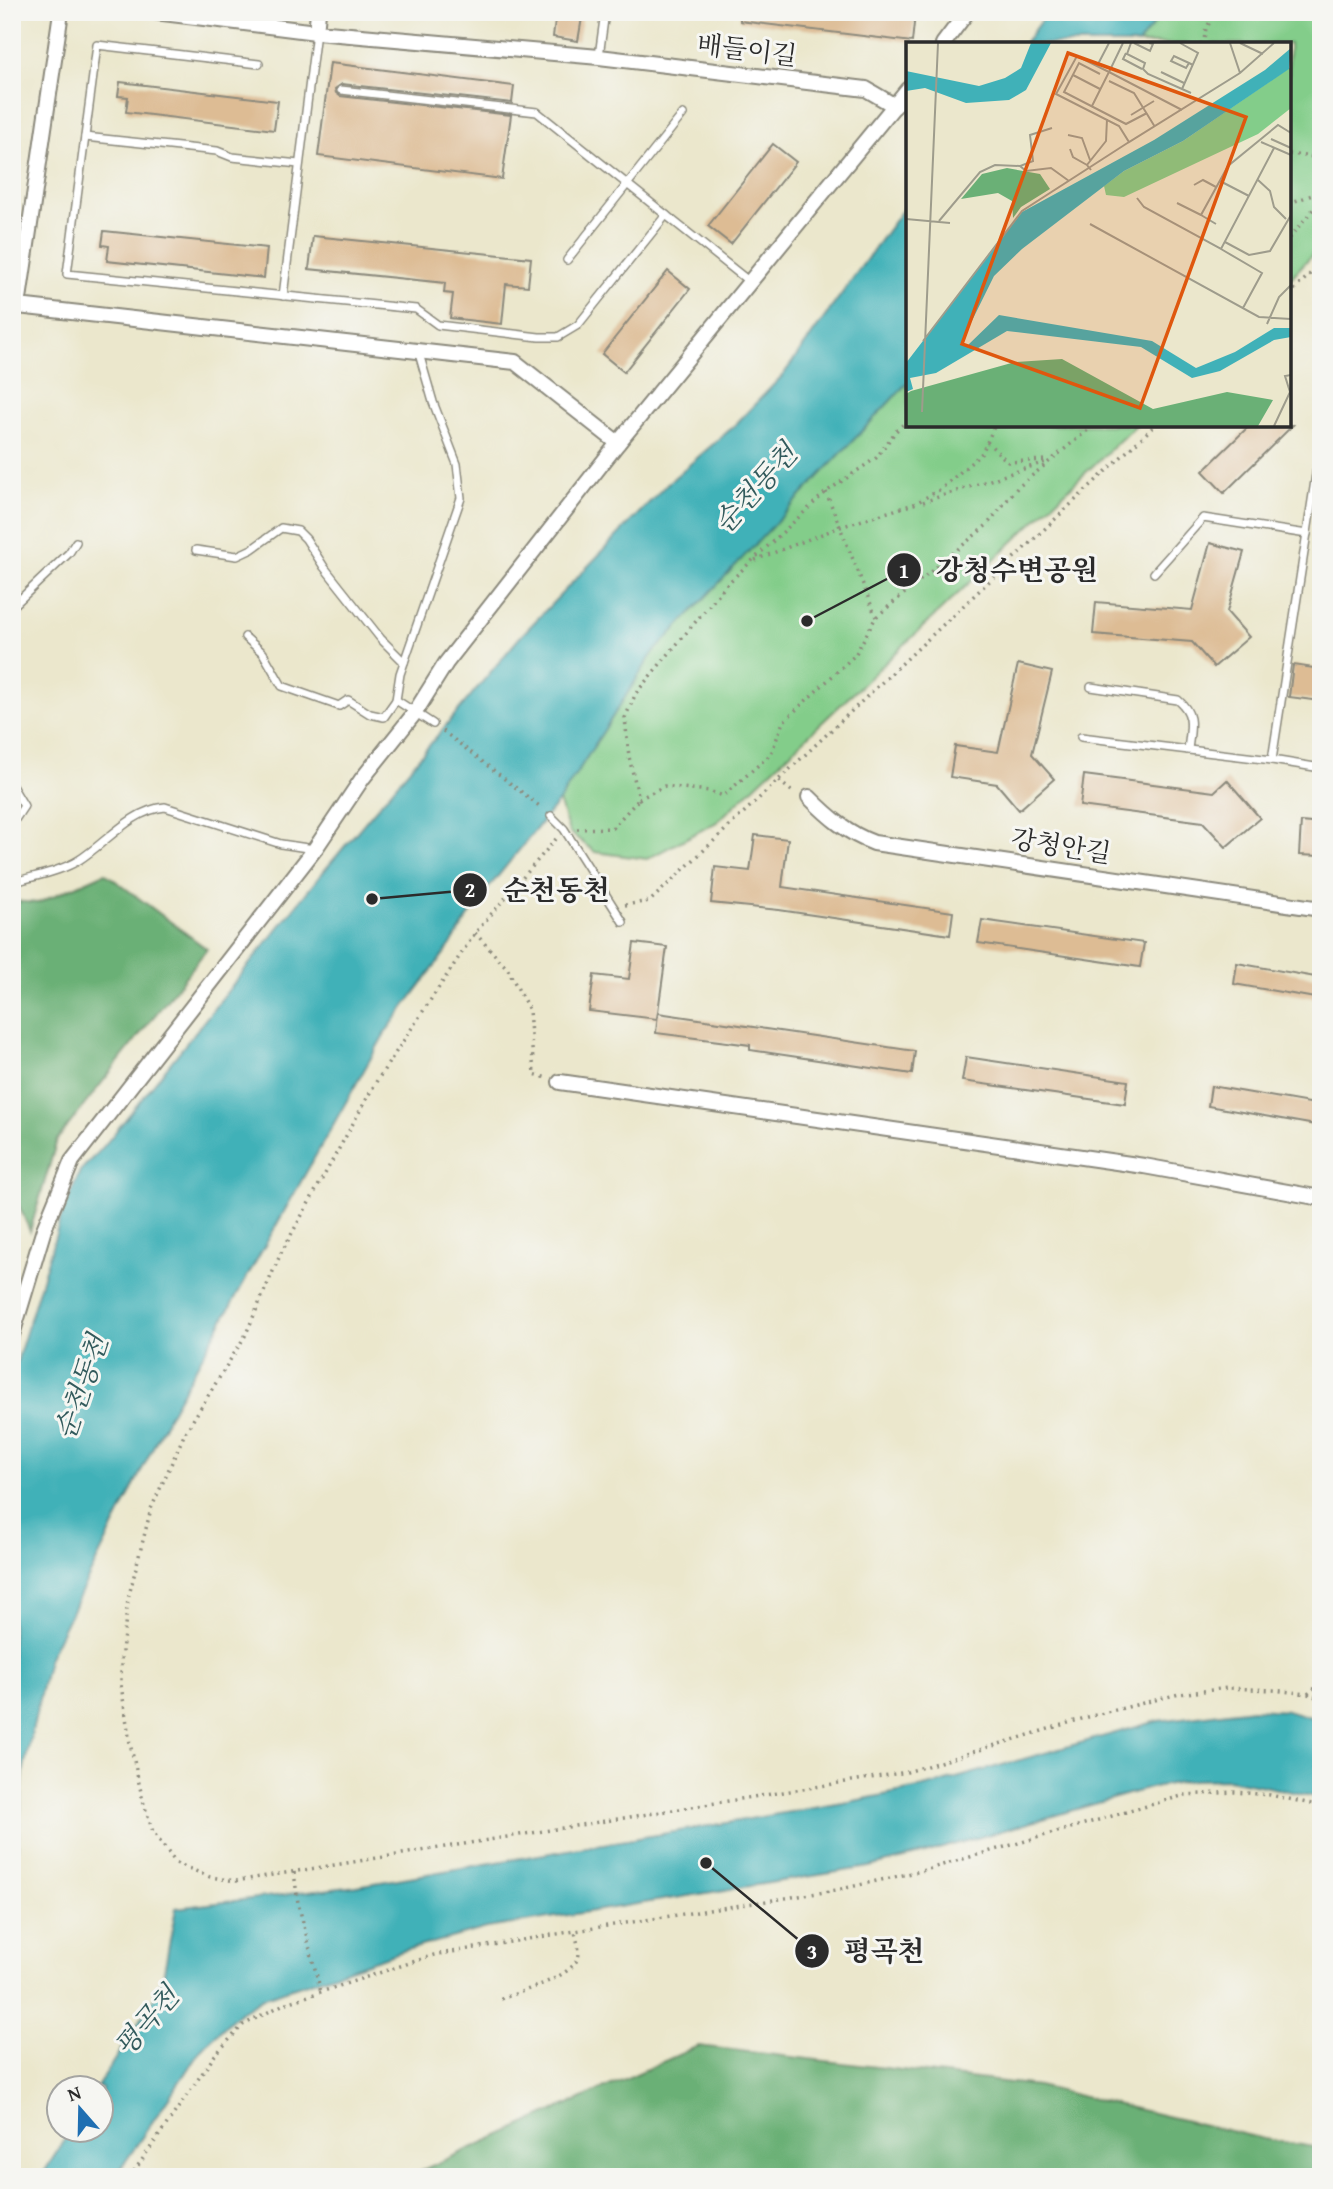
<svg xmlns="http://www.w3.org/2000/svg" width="1333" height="2189" font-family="'Gentium Book Plus','Noto Serif KR',serif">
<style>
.green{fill:#83cd8a;stroke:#577c5a;stroke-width:2}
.forest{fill:#6ab076;stroke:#4a6e50;stroke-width:2}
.water{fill:#40b1b8;stroke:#366e72;stroke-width:2}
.building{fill:#ddbc94}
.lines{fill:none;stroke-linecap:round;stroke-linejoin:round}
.service-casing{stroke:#8b897c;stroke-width:10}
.minor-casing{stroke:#8b897c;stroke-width:18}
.path{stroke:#8b897c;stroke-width:3.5;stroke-dasharray:2 5;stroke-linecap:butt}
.service{stroke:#fff;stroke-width:7}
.minor{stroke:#fff;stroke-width:14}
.labels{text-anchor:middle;stroke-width:6;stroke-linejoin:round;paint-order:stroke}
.street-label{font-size:26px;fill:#2b2b2b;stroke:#f6f6f2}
.water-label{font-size:28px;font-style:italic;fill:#325a5c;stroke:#f6f6f2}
.inset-road{fill:none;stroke:#9e9c8c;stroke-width:2}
.view{fill:#df570e;fill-opacity:0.15;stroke:#df570e;stroke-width:3.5}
.inset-edge{fill:none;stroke:#2b2b2b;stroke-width:3.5}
.leader{fill:none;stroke:#2b2b2b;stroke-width:2.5}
.callout-dot{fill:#2b2b2b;stroke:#f6f6f2;stroke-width:2.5}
.mark-label{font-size:21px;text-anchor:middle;font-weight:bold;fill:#fff}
.callout-label{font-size:28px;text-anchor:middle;font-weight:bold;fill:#2b2b2b;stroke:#f6f6f2;stroke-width:6;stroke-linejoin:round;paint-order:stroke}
</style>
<rect width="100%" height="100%" fill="#f6f6f2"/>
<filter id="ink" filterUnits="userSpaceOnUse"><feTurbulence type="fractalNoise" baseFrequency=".0143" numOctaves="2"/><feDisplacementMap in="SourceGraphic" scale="14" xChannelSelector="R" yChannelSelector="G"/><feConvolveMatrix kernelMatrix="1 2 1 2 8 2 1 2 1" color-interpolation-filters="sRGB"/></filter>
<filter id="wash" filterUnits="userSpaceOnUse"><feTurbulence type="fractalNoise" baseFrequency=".00686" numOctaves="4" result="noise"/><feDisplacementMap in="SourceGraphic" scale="28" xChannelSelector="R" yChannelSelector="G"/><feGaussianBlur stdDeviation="1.57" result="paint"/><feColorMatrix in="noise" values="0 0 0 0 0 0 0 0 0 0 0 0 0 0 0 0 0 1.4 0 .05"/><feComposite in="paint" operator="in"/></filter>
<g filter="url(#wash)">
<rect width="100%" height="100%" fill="#ebe7cc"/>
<g class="green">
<polygon points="1163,12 1321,12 1321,245 1289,280 1289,44 1138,44"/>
<polygon points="908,382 908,425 1136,425 717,822 647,859 595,852 569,832 559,801 653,653"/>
</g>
<g class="forest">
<polygon points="105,873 207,949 57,1140 30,1231 12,1190 12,901 38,903"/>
<polygon points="698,2046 1038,2086 1264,2139 1321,2148 1321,2177 407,2177"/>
</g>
<g class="water">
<polygon points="1047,12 1163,12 1138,44 1024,44"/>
<polygon points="908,202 908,382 653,653 559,801 481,897 452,943 385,1033 169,1415 48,1659 24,1768 14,1886 16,1974 12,2008 12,1378 61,1217 80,1171 104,1146 319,877 520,637 667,484 733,427 783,375"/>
<polygon points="1252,1709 1290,1711 1321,1720 1321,1798 1229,1779 1192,1780 1153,1787 925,1853 869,1867 487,1928 403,1951 265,1997 240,2012 203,2047 115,2177 41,2177 71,2130 102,2130 102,2088 97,2087 154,1998 163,1977 176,1908 357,1886 849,1802 928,1786 1158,1721"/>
</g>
<g id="blocks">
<g class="building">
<polygon points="556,12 583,12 578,41 553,37"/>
<polygon points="740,12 899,12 915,14 912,42 740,21"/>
<polygon points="330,63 514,86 512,103 342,84 335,89 336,93 340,96 511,115 502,179 318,156"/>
<polygon points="120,82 278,101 274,130 126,112 128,97 118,96"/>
<polygon points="773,144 796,162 731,244 708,226"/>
<polygon points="104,231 267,248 264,278 107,261 109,246 102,245"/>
<polygon points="313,236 531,258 528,286 506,284 502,324 450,318 453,294 444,293 445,283 309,269"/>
<polygon points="668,271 690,289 624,372 602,354"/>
<polygon points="1250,425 1293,425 1224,493 1203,471"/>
<polygon points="1210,543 1244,552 1227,612 1249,637 1214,667 1192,642 1093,634 1096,602 1192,610"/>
<polygon points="1018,664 1052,672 1032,754 1054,779 1019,810 997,784 950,777 955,746 998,752"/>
<polygon points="1293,665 1321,669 1321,701 1289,697"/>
<polygon points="1084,775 1214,792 1227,780 1260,818 1226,847 1203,822 1080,806"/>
<polygon points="1301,822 1321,824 1321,856 1299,855"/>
<polygon points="755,835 788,839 782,887 953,912 950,935 779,910 711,903 715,867 750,871"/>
<polygon points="982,920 1144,943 1140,967 978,943"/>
<polygon points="634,943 667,947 657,1019 589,1011 594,975 629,979"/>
<polygon points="1237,963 1321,978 1321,999 1234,984"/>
<polygon points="658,1013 915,1051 912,1074 750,1050 750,1045 656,1033"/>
<polygon points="966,1057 1128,1081 1125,1104 962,1081"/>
<polygon points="1211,1086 1321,1105 1321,1126 1208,1106"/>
</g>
</g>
</g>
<g filter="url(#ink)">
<use href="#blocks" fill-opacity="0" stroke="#8b897c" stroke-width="2"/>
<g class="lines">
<defs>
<g id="service">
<polyline points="599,56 605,12"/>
<polyline points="259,64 97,45 67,274 416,309 438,325 539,337 558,337 578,325 666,215"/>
<polyline points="341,90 537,112 751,283"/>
<polyline points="85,137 217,151 232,157 299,164"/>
<polyline points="567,260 683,114"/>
<polyline points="283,296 316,32"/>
<polyline points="418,350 433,402 457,464 461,498 400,674 396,700 433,724"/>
<polyline points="1321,442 1272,760 1321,768"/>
<polyline points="196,550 237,556 252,549 281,528 298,531 306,539 324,567 381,639 404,662"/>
<polyline points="1154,573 1203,518 1307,534"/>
<polyline points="12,607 69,553 76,542"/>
<polyline points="245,637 263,653 282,686 339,706 348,700 370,714 384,717 396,700"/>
<path d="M1091,687L1178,700C1196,715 1190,729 1188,750"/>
<polyline points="1081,737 1272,760"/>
<polyline points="12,786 24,806 12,824"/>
<polyline points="551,816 564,829 623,922"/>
<path d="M12,883C33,876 60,872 79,860C106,843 131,810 165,807L281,844L314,849"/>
</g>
<g id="minor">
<polyline points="61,12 18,306 515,362 618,443 908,89"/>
<polyline points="155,12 316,32"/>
<polyline points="318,12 316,32 599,57 866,89 895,106"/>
<polyline points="943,44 967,12"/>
<path d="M809,797C829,817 847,833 874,843L1321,909"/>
<polyline points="560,1082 1144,1166 1321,1198"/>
<polyline points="12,1335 44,1229 72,1161 315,849 362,779 414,714 446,663 618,443"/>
</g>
</defs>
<use href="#service" class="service-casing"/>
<use href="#minor" class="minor-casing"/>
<g class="path">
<polyline points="1201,44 1204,40 1206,28 1217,12"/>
<polyline points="1289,154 1321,158"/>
<polyline points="1289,203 1321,192"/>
<polyline points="1289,238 1321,200"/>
<polyline points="1289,295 1321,263"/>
<polyline points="908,420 896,431 876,458 826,492 728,583 636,693 625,718 629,757 639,799 664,786 709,791 723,796 771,754 783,722 855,655 876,617 987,525 1017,488 1094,425"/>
<polyline points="987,442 1008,462 1045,460"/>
<polyline points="826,492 876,617"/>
<polyline points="923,502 1048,461"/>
<polyline points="755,560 840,527 914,504 941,489 982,453 995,425"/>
<polyline points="443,731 542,808"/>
<polyline points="779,781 794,793"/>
<polyline points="577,829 612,828 639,799"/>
<polyline points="556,839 475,933 376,1082 281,1253 245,1336 185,1433 151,1509 128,1599 121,1660 121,1685 130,1743 143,1801 153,1832 176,1863 210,1877 236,1881 907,1772 1088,1717 1179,1694 1228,1688 1273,1690 1308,1694 1321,1699"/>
<polyline points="625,905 650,901 1155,425"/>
<polyline points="475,933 507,968 529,1010 534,1074 547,1078"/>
<polyline points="1308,1694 1321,1683"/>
<polyline points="294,1872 298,1903 321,1992"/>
<path d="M501,1999C521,1991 569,1979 578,1958C581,1951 576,1939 575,1931L837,1890L925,1870L1185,1795L1234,1792L1270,1795L1321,1806"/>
<polyline points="130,2177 215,2055 243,2025 284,2004 434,1955 575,1931"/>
</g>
<use href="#service" class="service"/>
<use href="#minor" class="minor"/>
</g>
</g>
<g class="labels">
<g class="street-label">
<text transform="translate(747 50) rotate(7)" y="9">배들이길</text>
<text transform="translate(1061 846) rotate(9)" y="9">강청안길</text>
</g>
<g class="water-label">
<text transform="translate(755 488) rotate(-48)" y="10">순천동천</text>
<text transform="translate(81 1387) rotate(-71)" y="10">순천동천</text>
<text transform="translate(146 2021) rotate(-49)" y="10">평곡천</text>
</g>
</g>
<g transform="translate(906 42)">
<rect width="385" height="385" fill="#ebe7cc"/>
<path d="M385,25V66L352,92L218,155L200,153L198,144L218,129L277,99Z" fill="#83cd8a"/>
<path d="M101,126L134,132L144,147L115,165L107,176L106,159L92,151L55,157L76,132ZM156,317L247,367L321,350L367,358L352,384H0V352L5,349L109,320Z" fill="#6ab076"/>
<path d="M125,1H145L120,48L103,58L60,61L19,46L0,49V29L73,44L99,36L115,26ZM385,6L383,27L277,99L218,129L116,207L88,234L54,303H62L93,273L246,299L290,326L329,310L368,286H385V295L368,298L314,329L286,336L235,305L101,289L30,331L4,336L7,347L0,350V321L116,170L248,98L359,28Z" fill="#40b1b8"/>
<path class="inset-road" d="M217,1L203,30L276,68M225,1L221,12L239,21L237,27L242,32L285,51M228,1L244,9L247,2L243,1M274,1L292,11L276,47M324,1L334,31M334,1L357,12M220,11L217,17L236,27M283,21L280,26L265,19L268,14L283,21L287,23M191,24L203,1M255,30L278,41M194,32L173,21L158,50L220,82L241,71M167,33L194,47M203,39L228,51L249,85M186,64L203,30L171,14L150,52L213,84L223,100L334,31L368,1M225,73L248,59M146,86L124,93L127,119L114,124L120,129L145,126L163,139M162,93L176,96L184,118M365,97L385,106M355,100L385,113M164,107L167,115L181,123M185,128L181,123L200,99L201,77M352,138L364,149L368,165L380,177M314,139L343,154M288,143L297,138L310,145M231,156L238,165L315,207L368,106M271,161L295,173M0,177L44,181M33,179L74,130L89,123L114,124M184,182L353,275L385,277M310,182L295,173L322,124L372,83L385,91M319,200L343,213L364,209L385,173M315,207L356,231L337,266M361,282L373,255L385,243M17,299L116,169L223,100M384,350L379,334L385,333M16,370L32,1M368,384L385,348"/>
<path class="view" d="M162,11L340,75L234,366L56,302Z"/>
<rect width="385" height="385" class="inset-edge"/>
</g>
<path class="leader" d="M807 621L904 570M372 899L470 890M706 1863L812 1951"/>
<g class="callout-dot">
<circle cx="807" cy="621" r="7"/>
<circle cx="372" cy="899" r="7"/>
<circle cx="706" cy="1863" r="7"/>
<circle cx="904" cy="570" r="18"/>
<circle cx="470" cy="890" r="18"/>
<circle cx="812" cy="1951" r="18"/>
</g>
<g class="mark-label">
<text x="904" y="578">1</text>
<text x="470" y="897">2</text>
<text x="812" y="1959">3</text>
</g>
<g class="callout-label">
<text x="1017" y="580">강청수변공원</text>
<text x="556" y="900">순천동천</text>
<text x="884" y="1961">평곡천</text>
</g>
<rect width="1333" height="2189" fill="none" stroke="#f6f6f2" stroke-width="42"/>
<g transform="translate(80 2109) rotate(340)"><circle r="33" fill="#f6f6f2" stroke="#a5a5a2" stroke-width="2"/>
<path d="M0-5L12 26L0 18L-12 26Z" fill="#1f6fb2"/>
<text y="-10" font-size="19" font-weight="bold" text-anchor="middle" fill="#2b2b2b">N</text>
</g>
</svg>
